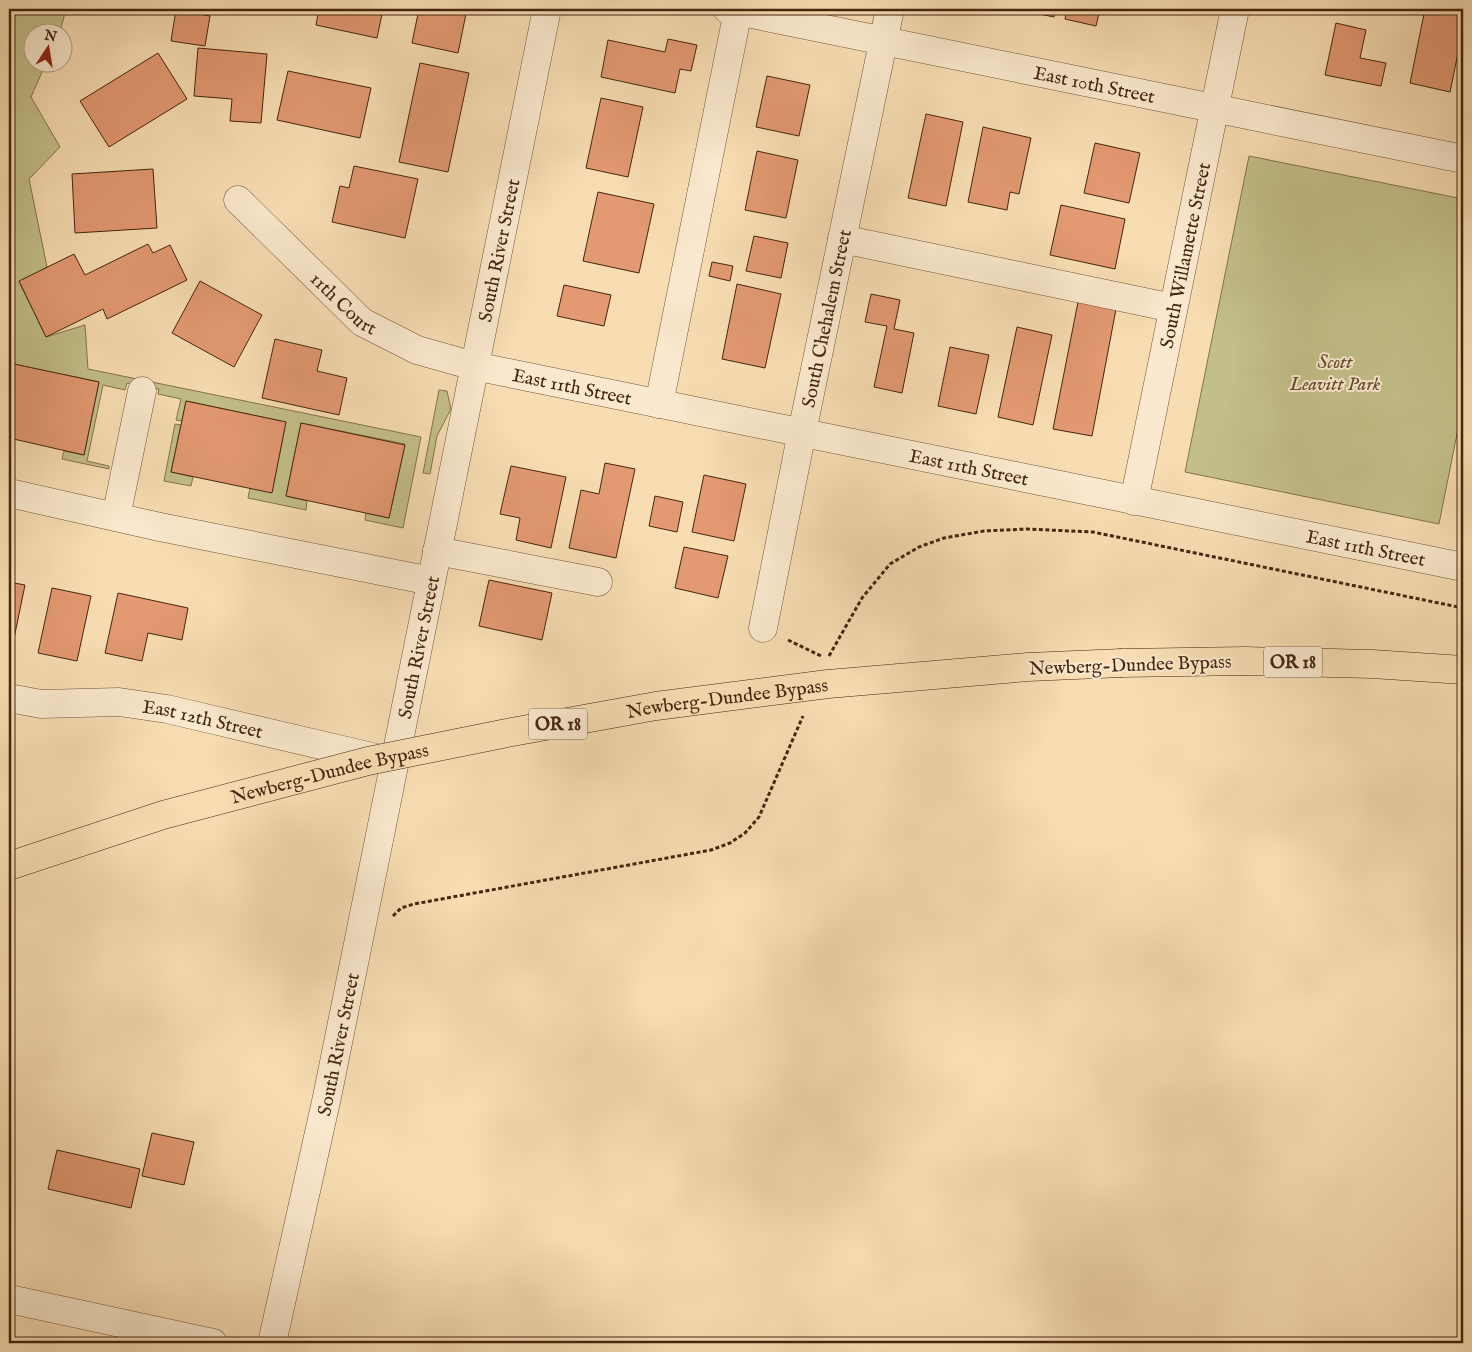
<svg xmlns="http://www.w3.org/2000/svg" width="1472" height="1352" font-family="'IM FELL English',serif">
<style>
.green{fill:#c3bf89;stroke:#84724c}
.building{fill:#e39972;stroke:#45250f}
.lines{fill:none;stroke-linecap:round;stroke-linejoin:round}
.minor-casing{stroke:#725338;stroke-width:29}
.highway-casing{stroke:#45250f;stroke-width:29}
.path{stroke:#45250f;stroke-width:3;stroke-dasharray:4 2.5;stroke-linecap:butt}
.minor{stroke:#fae9ce;stroke-width:28}
.highway{stroke:#f8ddb3;stroke-width:28}
.highway-bridge-casing{stroke:#45250f;stroke-width:29;stroke-linecap:butt}
.highway-bridge{stroke:#f8ddb3;stroke-width:28}
.labels{text-anchor:middle;stroke-width:4;stroke-linejoin:round;paint-order:stroke}
.shield{fill:#fae9ce;stroke:#7b6048;stroke-width:1}
.shield-label{font-size:18px;font-weight:bold;fill:#45250f}
.street-label{font-size:19px;fill:#45250f;stroke:#fae9ce}
.park-label{font-size:19px;font-style:italic;fill:#644c2e;stroke:#fae9ce}
</style>
<rect width="100%" height="100%" fill="#f8ddb3"/>
<filter id="stains"><feTurbulence type="fractalNoise" baseFrequency=".004" numOctaves="4"/><feColorMatrix values="0 0 0 0 .2 0 0 0 0 .09 0 0 0 0 .02 0 0 0 .5 -.17"/></filter>
<radialGradient id="worn" r=".72"><stop offset=".6" stop-color="#630" stop-opacity="0"/><stop offset="1" stop-color="#630" stop-opacity=".3"/></radialGradient>
<g class="green">
<polygon points="9,9 66,9 60,32 32,32 32,62 46,63 31,97 60,147 29,179 47,267 19,282 46,337 85,325 88,369 421,437 403,528 365,520 366,513 389,518 405,444 301,423 286,496 307,501 306,510 248,498 250,488 272,492 286,422 186,401 182,421 176,420 181,399 158,394 159,389 127,383 125,390 103,385 87,461 109,466 109,469 62,459 64,451 84,455 99,382 9,363"/>
<polygon points="1249,156 1463,199 1463,404 1439,524 1185,472"/>
<polygon points="439,390 447,391 451,409 437,436 430,474 423,473"/>
<polygon points="175,424 181,425 171,472 193,477 191,486 164,481"/>
</g>
<g class="building">
<polygon points="319,9 383,9 377,38 316,25"/>
<polygon points="419,9 467,9 458,53 412,43"/>
<polygon points="1015,9 1056,9 1054,17"/>
<polygon points="1067,9 1100,9 1096,26 1065,19"/>
<polygon points="1425,9 1463,9 1463,29 1450,92 1410,83"/>
<polygon points="176,10 210,16 205,46 171,41"/>
<polygon points="1336,23 1366,30 1360,58 1386,63 1381,86 1325,75"/>
<polygon points="668,39 697,45 691,71 680,69 675,93 601,77 608,40 665,52"/>
<polygon points="198,48 267,54 261,123 230,121 232,99 194,96"/>
<polygon points="158,53 187,99 109,147 80,101"/>
<polygon points="420,63 469,73 448,172 399,162"/>
<polygon points="288,71 371,88 360,138 277,120"/>
<polygon points="767,76 810,85 799,136 756,127"/>
<polygon points="601,98 643,107 628,177 586,168"/>
<polygon points="926,114 963,122 946,206 908,198"/>
<polygon points="983,127 1031,138 1019,194 1010,192 1007,210 968,202"/>
<polygon points="1095,143 1140,153 1129,203 1084,193"/>
<polygon points="757,151 798,160 786,218 745,210"/>
<polygon points="354,166 418,179 405,238 332,222 340,186 349,188"/>
<polygon points="153,169 157,228 75,233 72,174"/>
<polygon points="598,192 654,204 639,273 583,261"/>
<polygon points="1061,205 1125,219 1115,269 1050,255"/>
<polygon points="754,236 788,243 781,278 746,271"/>
<polygon points="148,244 153,253 170,245 187,280 107,319 103,309 46,337 19,281 74,254 85,275"/>
<polygon points="712,262 733,266 730,281 709,276"/>
<polygon points="200,281 262,315 234,367 172,333"/>
<polygon points="737,284 781,294 765,368 722,359"/>
<polygon points="564,285 611,295 604,326 557,316"/>
<polygon points="871,294 900,300 894,329 914,333 902,393 874,387 887,326 865,322"/>
<polygon points="1078,302 1116,309 1092,436 1053,429"/>
<polygon points="1017,327 1052,335 1033,425 998,417"/>
<polygon points="275,339 322,350 317,371 347,378 339,415 262,398"/>
<polygon points="950,347 989,355 976,414 938,406"/>
<polygon points="9,363 99,382 84,455 9,438"/>
<polygon points="186,401 286,422 272,493 171,472"/>
<polygon points="301,423 405,445 389,518 286,496"/>
<polygon points="605,463 635,469 616,558 569,548 581,490 599,494"/>
<polygon points="511,466 566,477 551,548 516,540 520,518 500,514"/>
<polygon points="704,475 746,484 734,541 692,532"/>
<polygon points="655,496 683,502 677,532 649,526"/>
<polygon points="684,547 728,556 718,598 675,588"/>
<polygon points="489,580 552,593 542,640 479,626"/>
<polygon points="9,582 25,585 12,648 9,647"/>
<polygon points="52,588 91,596 77,661 38,653"/>
<polygon points="118,593 188,608 182,640 148,633 142,661 105,653"/>
<polygon points="152,1133 194,1142 184,1185 142,1176"/>
<polygon points="57,1150 140,1169 131,1208 48,1189"/>
</g>
<g class="lines">
<defs>
<g id="minor">
<path id="s1" d="M727,9L1463,159"/>
<path id="s2" d="M238,200L362,322L417,350L474,366L1463,567"/>
<polyline points="842,239 1173,308"/>
<polyline points="659,404 738,11"/>
<polyline points="9,493 160,527 431,581"/>
<path id="s3" d="M1134,501L1235,9"/>
<polyline points="116,517 142,391"/>
<polyline points="437,551 598,582"/>
<path id="s4" d="M763,628L802,432L890,9"/>
<path id="s5" d="M9,698L41,704L119,702L167,709L385,760"/>
<polyline points="9,1299 213,1343"/>
<path id="s6" d="M272,1343L327,1097L547,9"/>
</g>
<polyline id="highway" points="1122,663 1245,661 1372,664 1463,670"/>
</defs>
<use href="#minor" class="minor-casing"/>
<use href="#highway" class="highway-casing"/>
<g class="path">
<polyline points="788,640 821,656"/>
<polyline points="829,656 862,598 890,564 919,547 944,538 984,531 1027,529 1093,532 1463,608"/>
<polyline points="393,916 401,908 414,904 711,850 730,843 745,833 759,817 803,716"/>
</g>
<use href="#minor" class="minor"/>
<use href="#highway" class="highway"/>
<defs>
<g id="highway-bridge">
<path id="s7" d="M9,866L163,815L368,761L512,732L656,706L828,684L1028,667L1122,663"/>
</g>
</defs>
<use href="#highway-bridge" class="highway-bridge-casing"/>
<use href="#highway-bridge" class="highway-bridge"/>
</g>
<g class="labels">
<g class="shield">
<rect x="1264" y="646.5" width="58" height="31" rx="4"/>
<rect x="529" y="708.5" width="58" height="31" rx="4"/>
</g>
<g class="shield-label">
<text x="1293" y="668">OR 18</text>
<text x="558" y="730">OR 18</text>
</g>
<g class="street-label">
<text dy="7" stroke="none"><textPath href="#s1" startOffset="375">East 10th Street</textPath></text>
<text dy="7" stroke="none"><textPath href="#s6" startOffset="1116">South River Street</textPath></text>
<text dy="7" stroke="none"><textPath href="#s3" startOffset="251">South Willamette Street</textPath></text>
<text dy="7" stroke="none"><textPath href="#s2" startOffset="148">11th Court</textPath></text>
<text dy="7" stroke="none"><textPath href="#s4" startOffset="316">South Chehalem Street</textPath></text>
<text dy="7" stroke="none"><textPath href="#s2" startOffset="395">East 11th Street</textPath></text>
<text dy="7" stroke="none"><textPath href="#s2" startOffset="800">East 11th Street</textPath></text>
<text dy="7" stroke="none"><textPath href="#s2" startOffset="1205">East 11th Street</textPath></text>
<text dy="7" stroke="none"><textPath href="#s6" startOffset="711">South River Street</textPath></text>
<text transform="translate(1130 664) rotate(-2)" y="7">Newberg-Dundee Bypass</text>
<text dy="7" stroke="none"><textPath href="#s7" startOffset="739">Newberg-Dundee Bypass</textPath></text>
<text dy="7" stroke="none"><textPath href="#s5" startOffset="196">East 12th Street</textPath></text>
<text dy="7" stroke="none"><textPath href="#s7" startOffset="334">Newberg-Dundee Bypass</textPath></text>
<text dy="7" stroke="none"><textPath href="#s6" startOffset="306">South River Street</textPath></text>
</g>
<g class="park-label">
<text x="1335" y="368">Scott<tspan x="1335" dy="22">Leavitt Park</tspan></text>
</g>
</g>
<rect width="1472" height="1352" fill="none" stroke="#f8ddb3" stroke-width="30"/>
<rect x="10" y="10" width="1452" height="1332" fill="none" stroke="#45250f" stroke-width="2.5"/>
<rect x="15" y="15" width="1442" height="1322" fill="none" stroke="#45250f"/>
<g transform="translate(48 48) rotate(12)"><circle r="24" fill="#fae9ce" stroke="#b29b82"/>
<path d="M0-4L9 19L0 12L-9 19Z" fill="#8f2418"/>
<text y="-8" font-size="14" font-weight="bold" text-anchor="middle" fill="#45250f">N</text>
</g>
<rect width="100%" height="100%" filter="url(#stains)"/>
<rect width="100%" height="100%" fill="url(#worn)"/>
</svg>
